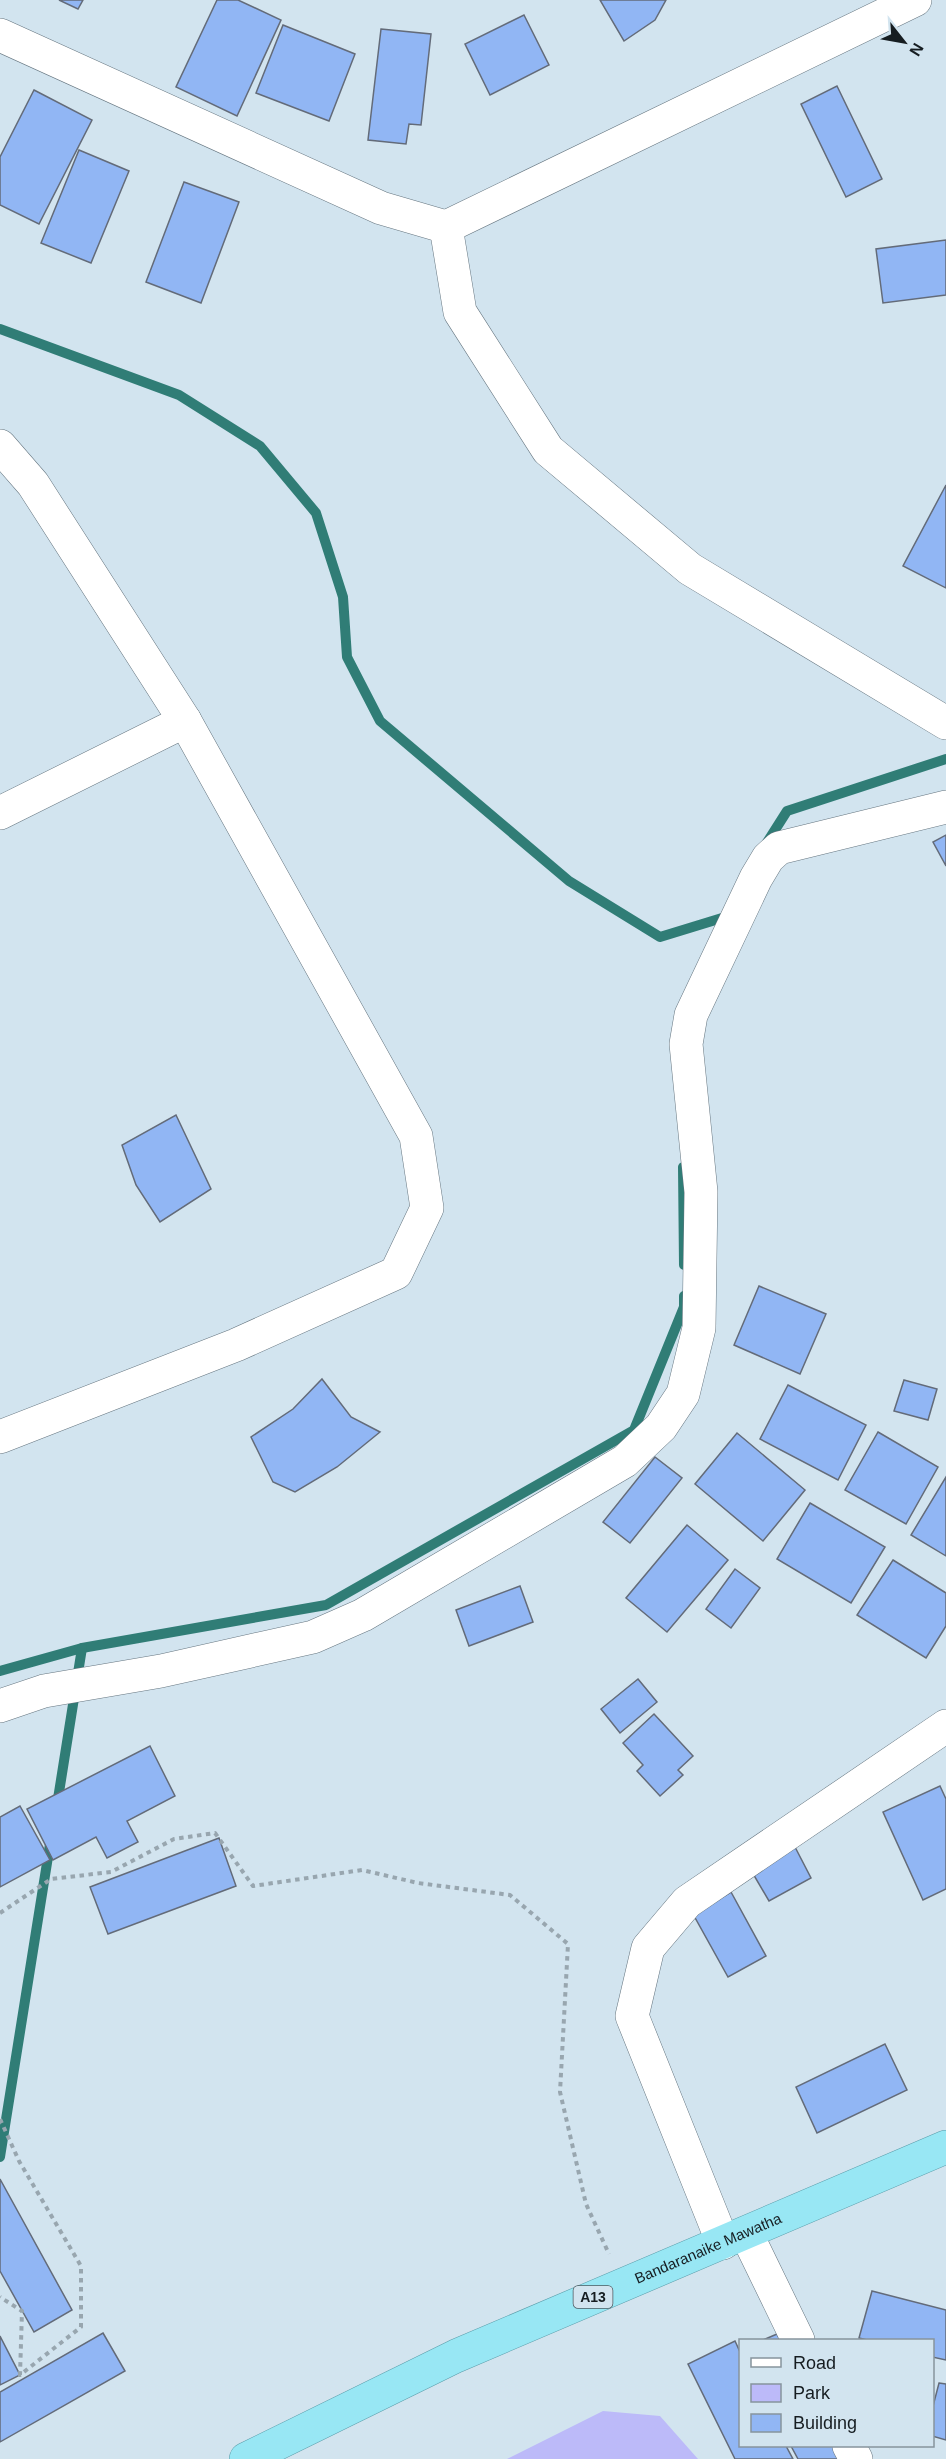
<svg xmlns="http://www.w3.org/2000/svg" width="946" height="2459" font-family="Helvetica,sans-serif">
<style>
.green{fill:#bcbaf9}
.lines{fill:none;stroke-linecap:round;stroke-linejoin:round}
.stream{stroke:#307d76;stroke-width:10}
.building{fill:#91b6f4;stroke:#636b79;stroke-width:1.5}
.minor-casing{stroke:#667680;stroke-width:34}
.trunk-casing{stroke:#5a9ca9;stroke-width:34}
.path{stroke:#98a6af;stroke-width:4;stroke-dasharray:4.5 4.5;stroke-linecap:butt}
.minor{stroke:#fff;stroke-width:33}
.trunk{stroke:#98e7f4;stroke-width:33}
.labels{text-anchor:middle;stroke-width:4.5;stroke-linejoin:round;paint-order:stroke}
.shield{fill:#d2e4ef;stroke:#4e595f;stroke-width:1.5}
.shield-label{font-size:14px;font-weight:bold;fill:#161d21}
.street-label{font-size:15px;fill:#161d21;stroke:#d2e4ef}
</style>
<rect width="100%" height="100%" fill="#d2e4ef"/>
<polygon class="green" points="603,2411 660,2416 698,2459 507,2459"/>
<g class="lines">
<g class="stream">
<polyline points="0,329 179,395 260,446 316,513 343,597 347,657 380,721 569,881 660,937 722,918"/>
<polyline points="766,844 787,811 946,759"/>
<polyline points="683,1167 684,1265"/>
<polyline points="0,1671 82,1648 326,1605 634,1430 684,1307 684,1296"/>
<polyline points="57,1805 82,1648"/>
<polyline points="0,2157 51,1838"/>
</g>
</g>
<g class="building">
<polygon points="59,0 83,0 78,9"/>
<polygon points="217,0 238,0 281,20 237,116 176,87"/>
<polygon points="600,0 666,0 655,20 624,41"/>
<polygon points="524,15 549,65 490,95 465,44"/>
<polygon points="283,25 355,54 329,121 256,93"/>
<polygon points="381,29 431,34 421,125 409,124 406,144 368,140"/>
<polygon points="837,86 882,179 846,197 801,104"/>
<polygon points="34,90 92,120 39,224 0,205 0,157"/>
<polygon points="79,150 129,171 91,263 41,243"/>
<polygon points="184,182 239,202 201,303 146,282"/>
<polygon points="946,240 946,295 883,303 876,249"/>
<polygon points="946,485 946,588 903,566"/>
<polygon points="946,835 946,866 933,842"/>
<polygon points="176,1115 211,1189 160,1222 136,1185 122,1145"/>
<polygon points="759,1286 826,1314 800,1374 734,1345"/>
<polygon points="322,1379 351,1417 380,1432 337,1467 295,1492 273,1482 251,1437 293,1409"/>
<polygon points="904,1380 937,1389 928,1420 894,1411"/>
<polygon points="788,1385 866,1425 838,1480 760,1439"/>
<polygon points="878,1432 938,1467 906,1524 845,1490"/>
<polygon points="737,1433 805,1490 763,1541 695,1484"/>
<polygon points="655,1457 682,1478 630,1543 603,1522"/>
<polygon points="946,1477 946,1556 911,1535"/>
<polygon points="810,1503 885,1547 851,1603 777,1559"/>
<polygon points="687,1525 728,1560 667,1632 626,1598"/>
<polygon points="893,1560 946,1593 946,1626 926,1658 857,1615"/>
<polygon points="735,1569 760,1588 731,1628 706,1609"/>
<polygon points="520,1586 533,1622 469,1646 456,1610"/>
<polygon points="638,1679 657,1702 620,1733 601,1709"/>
<polygon points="654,1714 693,1756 678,1770 683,1775 660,1796 637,1771 643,1765 623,1743"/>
<polygon points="150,1746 175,1796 127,1821 138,1842 107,1858 96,1837 53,1860 27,1809"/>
<polygon points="940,1786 946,1799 946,1889 923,1900 883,1812"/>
<polygon points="20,1806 50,1860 0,1887 0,1817"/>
<polygon points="219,1838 236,1886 108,1934 90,1887"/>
<polygon points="795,1847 811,1878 769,1901 752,1872"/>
<polygon points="731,1892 766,1956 728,1977 693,1914"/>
<polygon points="885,2044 907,2090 817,2133 796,2087"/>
<polygon points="0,2179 72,2310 34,2332 0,2271"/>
<polygon points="872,2291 946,2310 946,2360 932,2357 932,2340 867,2340 859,2338"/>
<polygon points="103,2333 125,2371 0,2442 0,2392"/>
<polygon points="777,2334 780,2340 763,2340"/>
<polygon points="0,2336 20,2375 0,2385"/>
<polygon points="735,2341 740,2352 740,2446 786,2446 793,2459 735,2459 688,2364"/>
<polygon points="939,2383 946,2384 946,2440 932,2436 932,2410"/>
<polygon points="791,2446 836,2446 843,2459 798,2459"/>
</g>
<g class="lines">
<defs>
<g id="minor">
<polyline points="915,0 446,227 460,312 548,450 690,569 946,723"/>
<polyline points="0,35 381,208 446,227"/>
<polyline points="0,446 33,484 185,721 416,1136 427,1208 396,1273 236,1345 0,1437"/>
<polyline points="0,813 185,721"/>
<polyline points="0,1706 44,1691 161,1671 313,1637 363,1615 625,1461 661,1427 683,1394 699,1328 701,1192 686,1044 691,1015 756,878 768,858 779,848 946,807"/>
<polyline points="746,2233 798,2340"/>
<polyline points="723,2243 632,2016 648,1948 687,1902 946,1726"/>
<polyline points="849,2446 856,2459"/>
</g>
<g id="trunk">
<path id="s1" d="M246,2459L456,2356L946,2147"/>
</g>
</defs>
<use href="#minor" class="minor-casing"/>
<use href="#trunk" class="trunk-casing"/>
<g class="path">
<polyline points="0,1913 51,1879 111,1872 174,1839 215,1833 253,1886 362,1870 418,1883 510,1895 568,1944 560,2092 586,2204 609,2254"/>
<polyline points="0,2119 19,2161 81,2266 81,2327 20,2375 22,2311 0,2297"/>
</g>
<use href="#minor" class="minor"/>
<use href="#trunk" class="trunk"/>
</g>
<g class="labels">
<rect class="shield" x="573.5" y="2286" width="39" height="22" rx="4.5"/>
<g class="shield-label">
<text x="593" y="2302">A13</text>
</g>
<g class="street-label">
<text dy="5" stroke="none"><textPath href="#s1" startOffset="508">Bandaranaike Mawatha</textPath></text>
</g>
</g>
<rect x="739" y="2339" width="195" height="108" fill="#d2e4ef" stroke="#87949d" stroke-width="1.5"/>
<rect x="751" y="2358" width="30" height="9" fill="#ffffff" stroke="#87949d" stroke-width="1.5"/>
<text x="793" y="2369" font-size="18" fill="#161d21">Road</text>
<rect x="751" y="2384" width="30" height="18" fill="#bcbaf9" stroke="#87949d" stroke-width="1.5"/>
<text x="793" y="2399" font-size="18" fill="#161d21">Park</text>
<rect x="751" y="2414" width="30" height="18" fill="#91b6f4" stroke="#87949d" stroke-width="1.5"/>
<text x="793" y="2429" font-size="18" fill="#161d21">Building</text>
<g transform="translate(904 42) rotate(121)" stroke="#d2e4ef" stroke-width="4.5" paint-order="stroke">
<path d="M0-4.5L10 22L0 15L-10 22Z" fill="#161d21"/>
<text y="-9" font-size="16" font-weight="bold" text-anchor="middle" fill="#161d21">N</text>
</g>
</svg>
